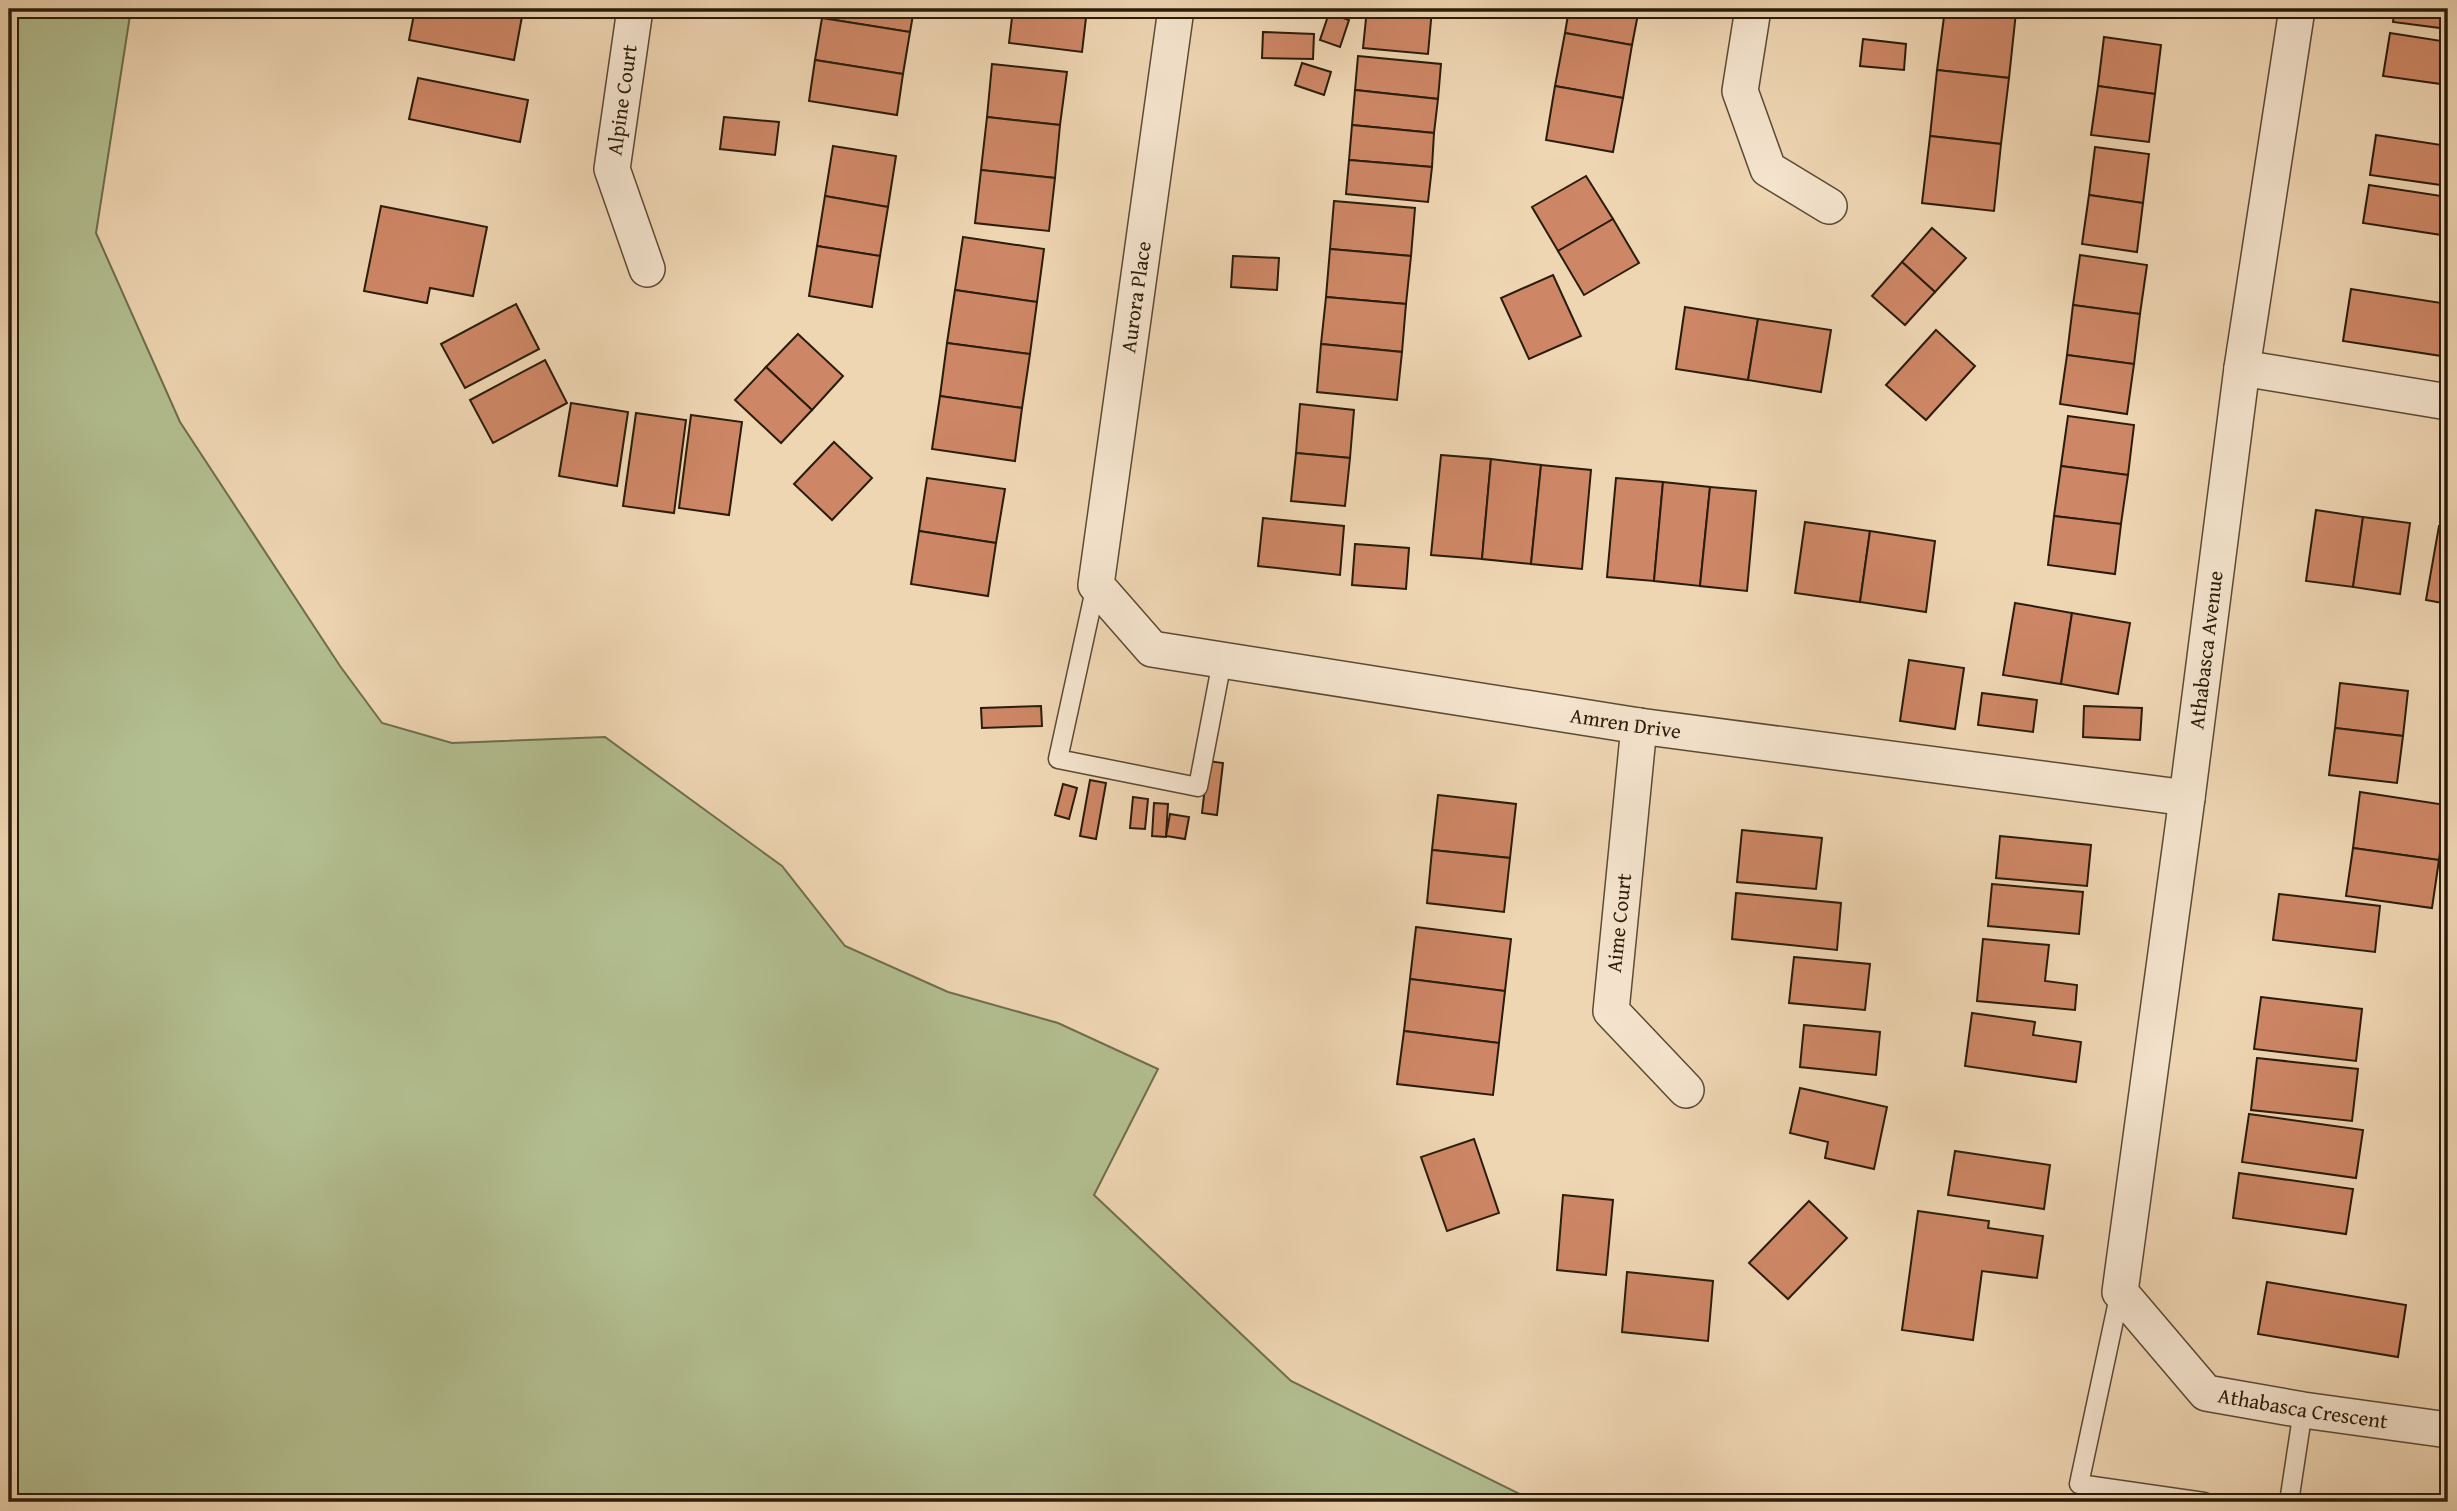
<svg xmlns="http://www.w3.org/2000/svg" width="2457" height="1511" font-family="'Gentium Book Plus',serif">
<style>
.green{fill:#b3bf91;stroke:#6e6e4e;stroke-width:2}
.building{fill:#ce8766;stroke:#2a1c0a;stroke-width:2}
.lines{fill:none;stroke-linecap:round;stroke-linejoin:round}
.service-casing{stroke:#5b4a34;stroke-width:21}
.minor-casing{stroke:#5b4a34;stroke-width:38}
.service{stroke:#f5e4ce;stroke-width:18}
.minor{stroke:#f5e4ce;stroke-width:35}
.labels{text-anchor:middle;stroke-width:6;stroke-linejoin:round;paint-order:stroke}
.street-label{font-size:21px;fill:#2a1c0a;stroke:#f5e4ce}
</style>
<rect width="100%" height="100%" fill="#efd6b3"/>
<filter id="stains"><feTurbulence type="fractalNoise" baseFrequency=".00286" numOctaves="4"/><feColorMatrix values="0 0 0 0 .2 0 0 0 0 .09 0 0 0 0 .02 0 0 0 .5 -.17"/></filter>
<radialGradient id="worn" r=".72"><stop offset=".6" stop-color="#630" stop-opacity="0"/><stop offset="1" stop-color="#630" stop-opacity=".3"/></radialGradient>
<polygon class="green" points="9,9 131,9 96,233 180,422 340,666 382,723 452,743 605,737 782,866 845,946 948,992 1058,1023 1158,1069 1094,1195 1291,1381 1536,1502 9,1502"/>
<g class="building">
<polygon points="415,9 513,9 523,11 514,60 409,40"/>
<polygon points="823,9 914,9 910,32 822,18"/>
<polygon points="1013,9 1087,9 1082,52 1009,43"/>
<polygon points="1367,9 1432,9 1428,54 1363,48"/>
<polygon points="1569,9 1639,9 1632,45 1565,33"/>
<polygon points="1945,9 1993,9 2016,12 2009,78 1937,70"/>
<polygon points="2395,9 2448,9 2448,29 2393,22"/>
<polygon points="1329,13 1349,20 1340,47 1320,40"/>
<polygon points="822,18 910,32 903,74 815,60"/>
<polygon points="1263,32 1314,34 1313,59 1262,58"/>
<polygon points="1565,33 1632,45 1623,98 1555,86"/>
<polygon points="2390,33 2448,42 2448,85 2383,76"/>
<polygon points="2104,37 2161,45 2155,94 2098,86"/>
<polygon points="1863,39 1906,44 1904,70 1860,66"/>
<polygon points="1358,56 1441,64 1438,99 1355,90"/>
<polygon points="815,60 903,74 897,115 809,101"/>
<polygon points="1302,63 1331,72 1324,95 1295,85"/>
<polygon points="992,64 1067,72 1060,125 987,117"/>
<polygon points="1937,70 2009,78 2001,144 1930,136"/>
<polygon points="418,78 528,100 520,142 409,119"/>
<polygon points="1555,86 1623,98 1613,152 1546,140"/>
<polygon points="2098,86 2155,94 2149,142 2091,135"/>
<polygon points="1355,90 1438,99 1434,133 1352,125"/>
<polygon points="724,117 779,122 775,155 720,149"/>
<polygon points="987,117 1060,125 1055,178 981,170"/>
<polygon points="1352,125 1434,133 1432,167 1349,160"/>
<polygon points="2376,135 2448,146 2448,186 2370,175"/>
<polygon points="1930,136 2001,144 1994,211 1922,203"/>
<polygon points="833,146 896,156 888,207 825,196"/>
<polygon points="2095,147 2149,154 2143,203 2089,195"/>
<polygon points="1349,160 1432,167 1428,202 1346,194"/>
<polygon points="981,170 1055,178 1049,231 975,223"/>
<polygon points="1586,176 1613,219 1558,251 1532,207"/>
<polygon points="2369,185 2448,197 2448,236 2363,223"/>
<polygon points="2089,195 2143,203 2137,252 2082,244"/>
<polygon points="825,196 888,207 880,256 817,246"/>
<polygon points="1334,201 1415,208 1411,256 1330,249"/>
<polygon points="381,206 487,227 473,296 430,288 427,303 364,291"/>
<polygon points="1613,219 1639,263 1584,295 1558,251"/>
<polygon points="1932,228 1966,258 1935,292 1902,262"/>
<polygon points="963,237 1044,249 1037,302 955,290"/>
<polygon points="817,246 880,256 872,307 809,296"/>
<polygon points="1330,249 1411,256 1406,304 1326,297"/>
<polygon points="2080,255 2147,265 2140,314 2073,305"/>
<polygon points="1233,256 1279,258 1277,290 1231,287"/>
<polygon points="1902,262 1935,292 1905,325 1872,296"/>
<polygon points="1553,275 1581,336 1529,359 1501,298"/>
<polygon points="2351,289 2448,304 2448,357 2343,341"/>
<polygon points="955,290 1037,302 1030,354 947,343"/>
<polygon points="1326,297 1406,304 1402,352 1321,344"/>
<polygon points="516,304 539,349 465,388 441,344"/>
<polygon points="2073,305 2140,314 2134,364 2067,355"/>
<polygon points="1685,307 1758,319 1748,380 1676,369"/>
<polygon points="1758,319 1831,330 1821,392 1748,380"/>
<polygon points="1936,330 1975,366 1926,420 1886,385"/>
<polygon points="798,334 843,376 812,410 766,367"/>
<polygon points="947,343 1030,354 1022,408 940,396"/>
<polygon points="1321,344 1402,352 1397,400 1317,392"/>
<polygon points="2067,355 2134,364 2127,414 2060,404"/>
<polygon points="545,360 567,403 493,443 470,400"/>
<polygon points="766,367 812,410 781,443 735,400"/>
<polygon points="940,396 1022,408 1015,461 932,449"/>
<polygon points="571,403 628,412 617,486 559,476"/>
<polygon points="1300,404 1354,410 1350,458 1296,453"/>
<polygon points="636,413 686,420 674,513 623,506"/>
<polygon points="691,415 742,422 729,515 679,508"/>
<polygon points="2068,416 2134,425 2128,475 2061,466"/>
<polygon points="834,442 872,478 832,520 794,484"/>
<polygon points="1296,453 1350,458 1345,506 1291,501"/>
<polygon points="1441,455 1491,459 1482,559 1431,555"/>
<polygon points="1491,459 1541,465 1531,564 1482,559"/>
<polygon points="1541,465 1591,470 1582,569 1531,564"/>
<polygon points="2061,466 2128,475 2121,524 2054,516"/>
<polygon points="927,478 1005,489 996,543 919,531"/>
<polygon points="1616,478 1663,482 1654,581 1607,577"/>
<polygon points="1663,482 1710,487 1700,586 1654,581"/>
<polygon points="1710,487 1756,491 1747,591 1700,586"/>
<polygon points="2316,510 2363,517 2353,587 2306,581"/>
<polygon points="2054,516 2121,524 2115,574 2048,565"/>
<polygon points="2363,517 2410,523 2400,594 2353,587"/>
<polygon points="1263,518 1344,526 1340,575 1258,566"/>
<polygon points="1805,522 1870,531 1860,602 1795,593"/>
<polygon points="2439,526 2448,527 2448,604 2426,600"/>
<polygon points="919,531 996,543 988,596 911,584"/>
<polygon points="1870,531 1935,541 1926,612 1860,602"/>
<polygon points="1355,544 1409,548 1406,589 1352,585"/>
<polygon points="2015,603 2072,613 2061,684 2003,675"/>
<polygon points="2072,613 2130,623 2118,694 2061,684"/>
<polygon points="1909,660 1964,668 1955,729 1900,721"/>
<polygon points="2340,683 2408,691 2403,736 2335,728"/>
<polygon points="1982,693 2037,700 2033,732 1978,725"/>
<polygon points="1041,706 1042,726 982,728 981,708"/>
<polygon points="2084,706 2142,708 2140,740 2083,737"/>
<polygon points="2335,728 2403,736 2397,783 2329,775"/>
<polygon points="1208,761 1223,763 1217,815 1202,813"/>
<polygon points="1090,780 1106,783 1096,839 1080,836"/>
<polygon points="1063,784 1077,788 1069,819 1055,815"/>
<polygon points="2360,792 2446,805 2439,860 2353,848"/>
<polygon points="1438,795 1516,804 1510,858 1432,850"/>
<polygon points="1133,797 1148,799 1145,829 1130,828"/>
<polygon points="1154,803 1168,804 1166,837 1152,836"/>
<polygon points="1170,814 1189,817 1185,839 1166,836"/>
<polygon points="1742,830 1822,838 1816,889 1737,882"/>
<polygon points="2000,836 2091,845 2087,886 1996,878"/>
<polygon points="2353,848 2439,860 2432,908 2346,896"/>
<polygon points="1432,850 1510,858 1504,912 1427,903"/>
<polygon points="1992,884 2083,892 2079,934 1988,926"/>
<polygon points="1736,893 1841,903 1837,950 1732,939"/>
<polygon points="2279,894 2380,906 2375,952 2273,940"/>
<polygon points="1416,927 1511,939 1505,991 1410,979"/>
<polygon points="1983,939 2049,945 2045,981 2077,985 2075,1010 1977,1001"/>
<polygon points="1794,957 1870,964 1865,1010 1789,1003"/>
<polygon points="1410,979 1505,991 1499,1043 1404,1031"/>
<polygon points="2261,997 2362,1009 2356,1061 2254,1049"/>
<polygon points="1972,1013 2035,1022 2033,1035 2081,1042 2076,1082 1965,1066"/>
<polygon points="1804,1025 1880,1032 1876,1075 1800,1067"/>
<polygon points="1404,1031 1499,1043 1493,1095 1397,1084"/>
<polygon points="2257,1058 2358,1069 2352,1121 2251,1110"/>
<polygon points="1800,1088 1887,1107 1874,1169 1825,1158 1828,1142 1790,1133"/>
<polygon points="2249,1114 2363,1130 2356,1178 2242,1162"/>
<polygon points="1474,1139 1499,1213 1447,1231 1421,1157"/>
<polygon points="1955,1151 2050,1165 2044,1209 1948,1195"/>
<polygon points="2239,1173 2353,1189 2346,1234 2233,1218"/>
<polygon points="1563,1195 1613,1200 1606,1275 1557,1270"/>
<polygon points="1809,1201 1847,1238 1788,1299 1749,1263"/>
<polygon points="1918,1211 1989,1221 1988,1228 2043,1236 2037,1278 1982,1271 1973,1340 1902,1330"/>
<polygon points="1627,1272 1713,1281 1708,1341 1622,1332"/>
<polygon points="2267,1282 2406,1305 2398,1357 2258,1334"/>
</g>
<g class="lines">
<defs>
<g id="service">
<polyline points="1096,585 1058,759 1198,787 1222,661"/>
<polyline points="2120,1292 2079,1484 2204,1502"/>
<polyline points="2289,1502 2303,1410"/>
</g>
<g id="minor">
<polyline points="635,9 612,169 647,269"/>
<path id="s1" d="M1176,9L1096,585L1152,649L1639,726L2187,798"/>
<polyline points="1753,9 1740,91 1768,169 1829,206"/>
<path id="s2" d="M2297,9L2242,368L2187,798L2120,1292L2206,1393L2303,1410L2448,1430"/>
<polyline points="2242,368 2448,402"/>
<polyline points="1639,726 1611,1011 1686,1090"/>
</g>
</defs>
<use href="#service" class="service-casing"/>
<use href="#minor" class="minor-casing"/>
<use href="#service" class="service"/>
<use href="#minor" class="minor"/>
</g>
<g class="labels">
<g class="street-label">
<text transform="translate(622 100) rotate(-82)" y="7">Alpine Court</text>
<text transform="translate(1136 297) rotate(-82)" y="7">Aurora Place</text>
<text transform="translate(2206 650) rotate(-83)" y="7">Athabasca Avenue</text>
<text dy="7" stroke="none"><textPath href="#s1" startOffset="1146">Amren Drive</textPath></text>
<text transform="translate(1619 923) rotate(-84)" y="7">Aime Court</text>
<text dy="7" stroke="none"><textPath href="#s2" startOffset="1526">Athabasca Crescent</textPath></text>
</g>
</g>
<rect width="2457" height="1511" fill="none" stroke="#efd6b3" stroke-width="35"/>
<rect x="10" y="10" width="2436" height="1490" fill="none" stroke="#2a1c0a" stroke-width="3.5"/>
<rect x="18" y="18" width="2422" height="1476" fill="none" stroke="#2a1c0a" stroke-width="2"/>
<rect width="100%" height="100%" filter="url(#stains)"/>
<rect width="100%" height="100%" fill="url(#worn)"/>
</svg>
